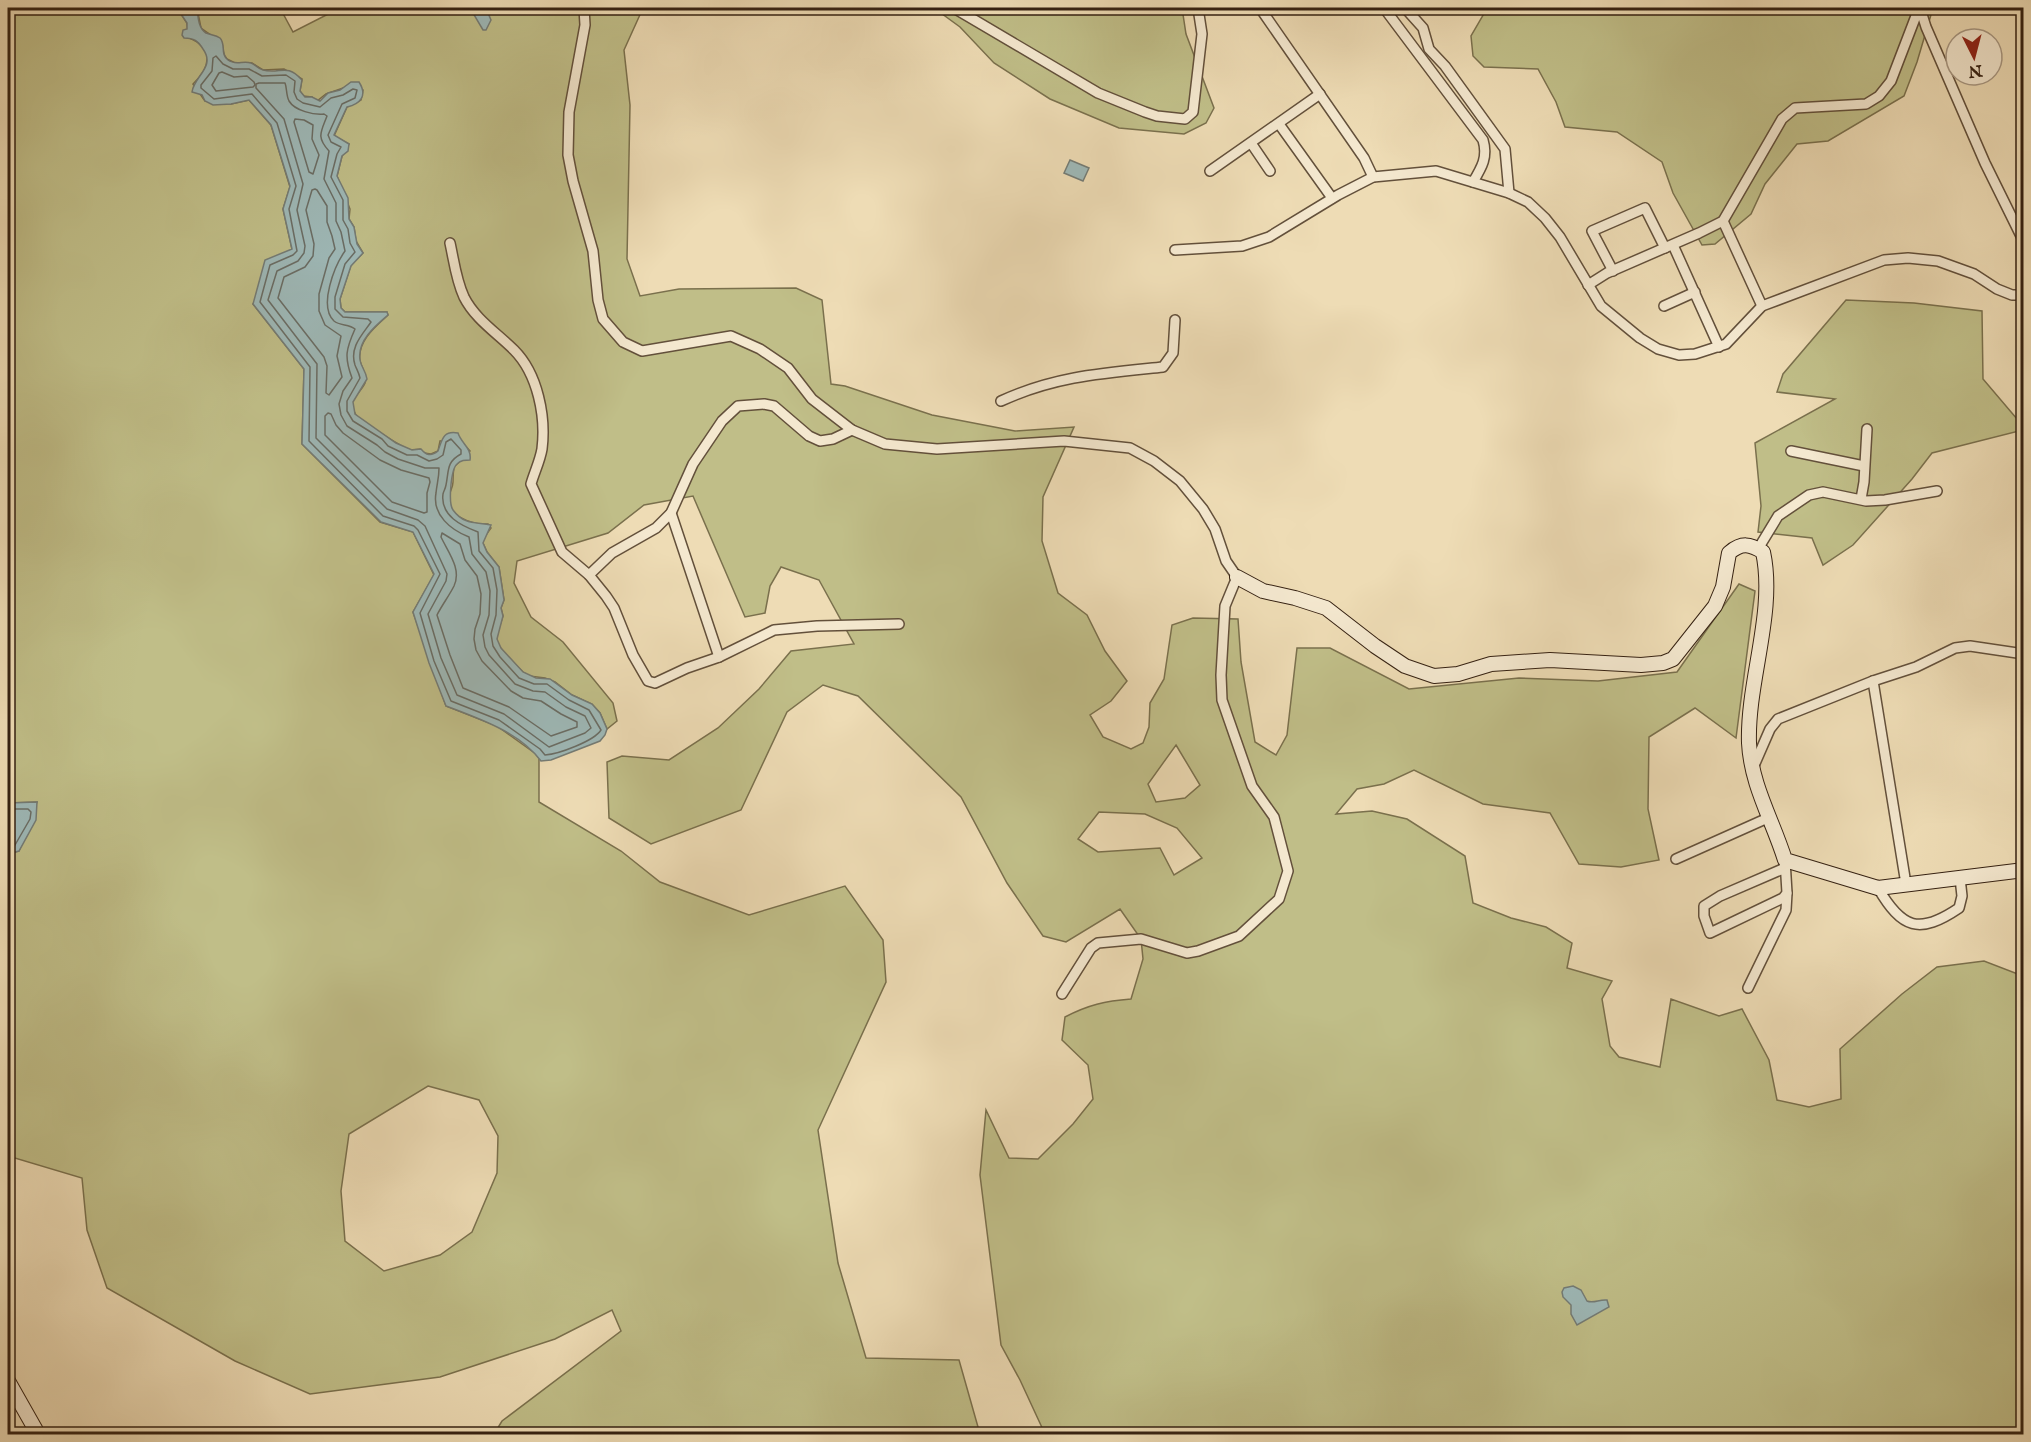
<svg xmlns="http://www.w3.org/2000/svg" width="2031" height="1442" font-family="'IM FELL English',serif">
<style>
.green{fill:#c0be88;stroke:#7a704d;stroke-width:1.5;fill-rule:evenodd}
.water{fill:#9eb9b8;stroke:#747c76;stroke-width:1.5}
.lines{fill:none;stroke-linecap:round;stroke-linejoin:round}
.shore{stroke:#6a6d65;stroke-width:1.5}
.street-casing{stroke:#63503b;stroke-width:12}
.secondary-casing{stroke:#352112;stroke-width:16}
.street{stroke:#f4e8cf;stroke-width:9}
.secondary{stroke:#f4e8cf;stroke-width:14}
</style>
<rect width="100%" height="100%" fill="#eedcb5"/>
<filter id="stains"><feTurbulence type="fractalNoise" baseFrequency=".00333" numOctaves="4"/><feColorMatrix values="0 0 0 0 .2 0 0 0 0 .09 0 0 0 0 .02 0 0 0 .5 -.17"/></filter>
<radialGradient id="worn" r=".72"><stop offset=".6" stop-color="#630" stop-opacity="0"/><stop offset="1" stop-color="#630" stop-opacity=".3"/></radialGradient>
<g class="green">
<path d="M8,8H177L187,23L189,38C215,48 210,68 193,84L205,101L231,104L249,100L271,125L290,187L283,209L292,249L253,304L304,369L302,444L380,522L413,532L434,575L413,612L446,706L497,726L536,754L539,758V802L621,851L660,882L749,915L845,886L883,940L886,982L818,1130L838,1263L866,1358L959,1360L980,1434H494L502,1421L621,1331L612,1310L555,1339L440,1377L310,1394L235,1361L107,1288L87,1230L82,1178L8,1156V854L19,851L37,802L8,803ZM428,1086L479,1100L498,1136L497,1173L472,1232L440,1255L384,1271L345,1241L341,1191L349,1134Z"/>
<path d="M197,8H280L293,32L340,8H643L624,50L630,105L627,259L640,296L679,289L796,288L822,300L831,384L845,386L932,415L1015,431L1074,427L1043,497L1042,541L1058,593L1087,615L1105,651L1127,681L1111,701L1090,715L1103,737L1131,749L1143,743L1149,727L1150,703L1164,679L1172,625L1193,618L1238,619L1241,662L1255,742L1276,755L1287,735L1297,648H1330L1409,689L1519,678L1598,681L1677,672L1739,584L1755,591L1736,738L1695,708L1649,737L1648,809L1659,860L1621,867L1579,864L1550,813L1483,804L1414,770L1384,784L1357,789L1336,814L1372,811L1407,819L1465,856L1473,903L1511,918L1546,927L1572,943L1567,968L1612,981L1602,999L1610,1046L1619,1057L1660,1067L1671,999L1719,1016L1742,1009L1769,1060L1777,1100L1809,1107L1841,1099L1840,1049L1902,994L1937,967L1984,961L2023,976V1434H1045L1020,1380L1001,1345L980,1175L986,1110L1009,1158L1038,1159L1073,1124L1093,1099L1088,1065L1062,1040L1065,1017C1088,1005 1105,1001 1131,999L1143,959L1141,939L1120,909L1066,942L1043,936L1007,883L961,797L858,696L823,685L787,712L741,810L651,844L609,818L607,762L622,756L669,760L718,728L759,689L791,651L854,644L819,580L781,567L770,586L765,613L745,617L693,496L644,505L608,533L517,561L514,583L531,617L563,642L613,703L617,721L607,729L600,713L592,704L572,695L555,682L545,678L529,676L523,672L505,654L497,643V634L503,616L501,608L504,600L499,567L487,552L483,543V539L491,528L488,524C472,525 447,517 449,496C450,491 453,487 453,482C453,477 453,473 454,467L470,451L460,440L440,441L438,451L431,454L424,453L420,449C419,449 412,450 411,450C404,449 361,421 356,415C355,413 353,409 352,407C351,397 362,391 365,383C367,373 362,369 360,361C357,341 376,326 388,315L387,312H345L341,308L340,299L351,265L363,253L356,241L354,227L349,219L350,209L337,176L342,156L349,144L334,136L347,107L361,100L363,90L346,87L326,94L317,101L312,97L303,96L300,91L302,79L284,69L263,70L252,63H235L227,59L224,55L222,43L201,28ZM1176,745L1200,785L1185,798L1156,802L1148,784ZM1099,812L1145,814L1177,828L1202,858L1174,875L1160,848L1098,852L1078,839Z"/>
<polygon points="934,8 1182,8 1186,34 1214,108 1206,123 1184,134 1119,128 1050,99 994,63 960,27"/>
<polygon points="1481,8 1933,8 1917,62 1904,96 1828,141 1797,144 1765,184 1751,214 1715,244 1702,245 1673,193 1662,162 1617,132 1565,127 1556,102 1538,69 1484,67 1473,56 1471,36 1486,10"/>
<polygon points="1846,300 1914,303 1982,311 1983,379 2023,426 2023,430 1932,453 1912,479 1853,545 1823,565 1812,538 1758,532 1761,506 1755,443 1835,399 1777,392 1783,374"/>
</g>
<g class="water">
<path d="M177,8H197C198,16 198,28 206,33C211,35 216,35 220,38C226,44 220,54 228,60C236,66 243,60 251,63C255,64 258,69 263,70C280,75 286,62 302,80L300,91L305,97H312L320,101L328,93L340,90L351,82H359C368,96 360,104 347,107L334,135L349,144L348,151L342,156L337,176L348,198L349,219L354,227L357,244L363,253L351,266L340,299L341,308L345,312H387L388,315C375,326 357,341 360,360C361,367 366,371 367,379L353,402L355,414L396,443L412,450L421,449C426,455 431,457 438,451C442,440 443,430 458,433C461,443 472,448 470,460C465,460 461,460 457,464C451,469 448,503 453,510C464,525 475,522 491,525L483,543L487,552L499,567L504,600L501,608L503,616L497,639L501,648L523,672L536,678L550,679L572,695L592,704L600,713L607,729L605,735L600,741L551,760L541,761C519,732 480,719 446,706L429,663L413,612L434,574L413,532L381,522L302,444L304,369L253,304L265,260L292,249L283,209L290,186L271,125L249,100L231,104L213,105L205,101L202,95L192,92C194,76 216,67 203,49C198,41 194,38 184,38L182,35L183,30L187,29V23Z"/>
<polygon points="470,8 482,8 488,13 491,20 486,30 483,30"/>
<polygon points="1070,160 1089,168 1083,181 1064,173"/>
<polygon points="37,802 36,820 19,851 8,854 8,803"/>
<path d="M1573,1286L1581,1290L1587,1301C1594,1304 1599,1299 1607,1300L1609,1307L1577,1325L1571,1314V1305L1563,1297L1562,1292L1564,1288Z"/>
</g>
<g class="lines">
<g class="shore">
<path d="M216,56L223,64L233,69H249L262,76L286,75L295,81L294,92L297,99L303,103L320,107L331,98L343,95L353,89L357,90L355,98L342,104L328,135L331,142L341,147L337,154L331,177L343,200V220L348,229L350,243L355,252L345,264L335,297V309L343,317L368,319L371,322C363,334 349,347 355,365C357,370 359,373 360,378L347,401V411L353,421L382,439L388,446L407,455H417L429,461L437,459L443,455L446,442L451,439L461,450V454C446,462 449,471 446,485C445,490 444,490 443,494C440,516 462,526 478,532L479,551L493,568L497,590L496,615L491,634L493,646L500,657L519,678L534,684H547L569,700L589,710L601,730C594,741 559,754 545,755L540,749L499,720L451,701L434,661L420,613L440,574L418,530L414,526L383,516L309,441L310,367L260,302L270,265L293,255L297,251L289,209L296,186L277,123L252,94L214,99L201,88V85L212,71L213,58Z"/>
<polygon points="219,73 222,72 234,77 247,76 254,82 255,85 253,87 216,91 212,85"/>
<path d="M259,83H285C287,88 286,95 289,101C295,111 314,115 324,114L327,116C321,132 316,137 329,151L324,179L336,203V221L341,232L345,251C335,265 318,306 334,321C340,326 349,324 355,329C346,349 344,357 352,378L343,391L339,404L341,415L347,426L377,445L385,452L398,459L425,468H439C439,478 437,483 436,493C432,515 451,530 469,537L472,554L486,572L490,591L489,615L483,635L485,647L489,655L515,684L533,691L545,692L566,707L585,716L591,728L585,733L549,747L504,714L457,695L441,658L428,614L446,581L447,574L425,526L418,520L387,509L316,438L317,364L268,300L277,271L298,261L304,253L305,246L297,210L303,184L284,119L256,88V84Z"/>
<polygon points="295,119 304,120 313,125 312,139 319,155 313,174 309,172 294,122"/>
<polygon points="315,189 317,190 327,206 327,222 332,236 335,249 329,258 319,294 319,311 325,325 341,336 337,356 342,377 329,395 326,393 327,366 324,357 278,298 284,277 305,267 313,256 314,244 306,210 312,190"/>
<polygon points="328,413 331,414 336,425 343,433 380,460 401,470 429,478 430,482 427,493 427,512 424,513 392,502 325,435 325,416"/>
<path d="M442,533L460,544L465,560L477,576L481,594L480,614L475,629L474,639L476,650L482,661L511,691L523,698L541,701L561,714L577,722V727L551,736L509,707L463,688L450,655L437,615C442,605 449,596 454,586C462,569 448,552 441,537Z"/>
<polyline points="8,809 28,809 31,812 30,819 15,845 8,848"/>
</g>
<defs>
<g id="street">
<polyline points="584,8 585,25 569,112 568,155 573,181 593,251 598,300 603,319 623,342 642,351 731,336 760,349 788,368 812,399 852,430 885,444 937,449 1064,441 1130,448 1154,461 1180,481 1203,509 1215,529 1226,561 1237,577 1225,606 1221,675 1222,700 1252,786 1274,817 1288,871 1279,899 1239,936 1198,951 1187,953 1141,939 1098,943 1091,948 1062,994"/>
<polyline points="954,8 1098,93 1145,112 1157,116 1185,119 1193,112 1202,34 1198,8"/>
<polyline points="1260,8 1364,158 1373,177"/>
<path d="M1384,8L1483,140C1488,157 1482,167 1473,182"/>
<polyline points="1405,8 1423,28 1429,49 1445,66 1505,149 1509,193"/>
<polyline points="1920,8 1926,27 1985,163 2024,242"/>
<polyline points="1279,124 1332,198"/>
<polyline points="1251,143 1270,171"/>
<polyline points="1210,171 1320,94"/>
<polyline points="1723,221 1762,306"/>
<path d="M450,243C454,261 456,280 464,297C475,319 497,333 514,350C538,374 546,417 542,449C540,461 534,473 531,484L562,552L589,575L606,596L614,608L633,655L648,681L655,683L687,668L719,657L774,630L817,626L899,624"/>
<polyline points="1673,245 1719,347"/>
<polyline points="1175,250 1242,246 1269,237 1338,195 1373,177 1436,171 1509,193 1528,202 1545,218 1560,237 1601,306 1640,338 1658,349 1679,355 1695,354 1726,344 1762,306 1884,260 1908,258 1938,261 1974,274 1997,289 2012,295 2024,295"/>
<polyline points="1613,271 1592,231 1645,208 1665,248"/>
<polyline points="1588,285 1607,273 1699,233 1723,221 1782,119 1795,108 1866,104 1879,96 1891,81 1919,8"/>
<polyline points="1664,306 1695,292"/>
<path d="M1001,401C1055,376 1104,373 1163,367L1173,353L1175,320"/>
<polyline points="1791,451 1864,466"/>
<polyline points="1861,499 1864,482 1867,429"/>
<polyline points="671,513 719,657"/>
<polyline points="1758,549 1778,516 1809,495 1823,492 1866,501 1885,500 1937,491"/>
<polyline points="589,575 612,553 656,528 671,513 693,464 722,421 738,406 764,404 774,406 809,436 820,441 833,439 852,430"/>
<polyline points="1873,681 1906,884"/>
<polyline points="1753,768 1770,729 1778,719 1873,681 1916,667 1955,648 1970,646 2024,654"/>
<polyline points="1676,859 1770,817"/>
<polyline points="1785,860 1787,893 1783,898 1710,933 1704,916 1704,906 1720,896 1785,868"/>
<path d="M1878,888C1902,929 1919,935 1959,908L1962,896L1960,878"/>
<polyline points="1748,988 1786,910 1787,893"/>
</g>
<g id="secondary">
<path d="M1237,577L1263,591L1295,598L1326,608L1375,646L1405,666L1434,676L1458,674L1491,664L1550,660L1641,665L1663,663L1673,659L1715,606L1723,587L1729,553C1742,542 1750,544 1763,552C1776,612 1747,681 1749,743C1751,785 1773,821 1785,860L1878,888L2024,870"/>
<polyline points="8,1381 38,1434"/>
</g>
</defs>
<use href="#street" class="street-casing"/>
<use href="#secondary" class="secondary-casing"/>
<use href="#street" class="street"/>
<use href="#secondary" class="secondary"/>
</g>
<rect width="2031" height="1442" fill="none" stroke="#eedcb5" stroke-width="30"/>
<rect x="9" y="9" width="2013" height="1424" fill="none" stroke="#352112" stroke-width="3"/>
<rect x="15" y="15" width="2001" height="1412" fill="none" stroke="#352112" stroke-width="1.5"/>
<g transform="translate(1974 57) rotate(174)"><circle r="28" fill="#f4e8cf" stroke="#a89883" stroke-width="1.5"/>
<path d="M0-4.5L10 22L0 15L-10 22Z" fill="#8f2418"/>
<text y="-9" font-size="16" font-weight="bold" text-anchor="middle" fill="#352112">N</text>
</g>
<rect width="100%" height="100%" filter="url(#stains)"/>
<rect width="100%" height="100%" fill="url(#worn)"/>
</svg>
